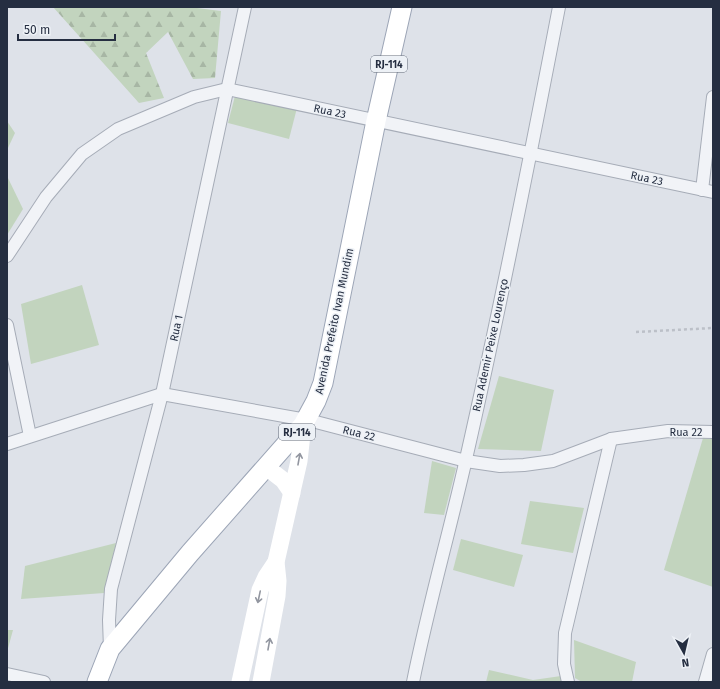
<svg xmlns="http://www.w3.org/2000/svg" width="720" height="689" font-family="'Fira Sans',sans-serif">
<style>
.grass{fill:#c2d4be}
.forest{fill:url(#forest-firs)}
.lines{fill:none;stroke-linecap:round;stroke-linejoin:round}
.street-casing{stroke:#a6acb7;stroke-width:14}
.primary-casing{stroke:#9ca5b6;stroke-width:21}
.path{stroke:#bcc0c8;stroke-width:2.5;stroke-dasharray:3 3;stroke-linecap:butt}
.street{stroke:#f1f3f7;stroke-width:12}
.secondary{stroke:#fff;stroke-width:17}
.primary{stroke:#fff;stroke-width:19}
.oneway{stroke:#9296a0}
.labels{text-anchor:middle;stroke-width:3;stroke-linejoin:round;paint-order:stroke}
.shield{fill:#edf1f6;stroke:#616877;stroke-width:1}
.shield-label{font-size:10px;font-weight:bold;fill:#252e41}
.street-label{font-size:11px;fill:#252e41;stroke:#edf1f6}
</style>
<defs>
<pattern id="forest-firs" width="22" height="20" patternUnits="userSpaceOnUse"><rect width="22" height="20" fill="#c2d4be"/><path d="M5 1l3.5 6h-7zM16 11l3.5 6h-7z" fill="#a7b6a4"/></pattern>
</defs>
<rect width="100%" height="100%" fill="#dee2e9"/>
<g class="grass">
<polygon points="236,92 297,108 289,139 228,123"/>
<polygon points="7,121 15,133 7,150"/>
<polygon points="7,176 23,209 7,235"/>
<polygon points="82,285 99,345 31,364 21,304"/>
<polygon points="499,376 554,390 541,451 478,449"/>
<polygon points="703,438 713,439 713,587 664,570"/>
<polygon points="432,461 456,468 444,515 424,513"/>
<polygon points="530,501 584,508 573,553 521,544"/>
<polygon points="461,539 523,555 514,587 453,570"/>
<polygon points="116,543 104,593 21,599 25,566"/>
<polygon points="7,630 13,630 7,652"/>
<polygon points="574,640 636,662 632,682 582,682 575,678"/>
<polygon points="489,670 533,680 561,676 566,682 486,682"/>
</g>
<polygon class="forest" points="53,7 189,7 221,11 215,78 193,79 168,32 146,53 164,98 139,103"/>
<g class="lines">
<defs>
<g id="street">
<polyline points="702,190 713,97"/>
<polyline points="7,256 46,197 82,154 118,129 194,97 227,89 713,192"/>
<polyline points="7,325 30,436"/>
<polyline points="7,444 162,394 312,421 466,461 500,466 524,465 553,461 611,439 668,431 713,432"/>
<polyline points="110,649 109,620 111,589 162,394 245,7"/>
<polyline points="7,674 44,682"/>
<path d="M413,682C428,607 449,534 466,459C500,309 530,158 559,7"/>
<polyline points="568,682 564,664 565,633 611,439"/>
<polyline points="705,682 713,654"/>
</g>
<polyline id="primary" points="97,682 110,649 190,553 303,425 316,401 323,383 376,121 402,7"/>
</defs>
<use href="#street" class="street-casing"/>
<use href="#primary" class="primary-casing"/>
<polyline class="path" points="636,332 713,328"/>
<use href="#street" class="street"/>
<g class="secondary">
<polyline points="266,467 283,480 292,493"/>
<polyline points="240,682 260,590 266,577 276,562"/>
<polyline points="261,682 277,596 278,581 276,562 299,461 303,425"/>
</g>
<use href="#primary" class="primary"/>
</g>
<defs><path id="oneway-shaft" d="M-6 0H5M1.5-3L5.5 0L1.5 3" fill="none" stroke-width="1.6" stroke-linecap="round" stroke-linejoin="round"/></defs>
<g class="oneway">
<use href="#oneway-shaft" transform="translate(299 459) rotate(-80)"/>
<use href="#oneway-shaft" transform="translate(259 597) rotate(102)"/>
<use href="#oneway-shaft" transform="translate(269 644) rotate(-80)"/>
</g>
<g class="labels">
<g class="shield">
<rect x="371" y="56" width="36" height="16" rx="3"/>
<rect x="279" y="424" width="36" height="16" rx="3"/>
</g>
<g class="shield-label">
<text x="389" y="68">RJ-114</text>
<text x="297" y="436">RJ-114</text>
</g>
<g class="street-label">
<text transform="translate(330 111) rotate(12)" y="4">Rua 23</text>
<text transform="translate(647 178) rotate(12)" y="4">Rua 23</text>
<text transform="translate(334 321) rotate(-78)" y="4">Avenida Prefeito Ivan Mundim</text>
<text transform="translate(176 328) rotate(-78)" y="4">Rua 1</text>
<text transform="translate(490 345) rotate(-78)" y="4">Rua Ademir Peixe Lourenço</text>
<text x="686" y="436">Rua 22</text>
<text transform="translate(359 433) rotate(14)" y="4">Rua 22</text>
</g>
</g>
<rect width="720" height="689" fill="none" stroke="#252e41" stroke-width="16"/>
<g transform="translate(684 653) rotate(172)" stroke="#edf1f6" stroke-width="3" paint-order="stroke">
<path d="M0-3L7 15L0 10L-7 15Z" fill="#252e41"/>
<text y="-6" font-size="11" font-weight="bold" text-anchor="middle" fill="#252e41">N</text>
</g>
<path d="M18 34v6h97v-6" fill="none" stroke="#252e41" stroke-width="2"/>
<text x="24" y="34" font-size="12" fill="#252e41" stroke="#edf1f6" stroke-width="3" paint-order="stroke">50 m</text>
</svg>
